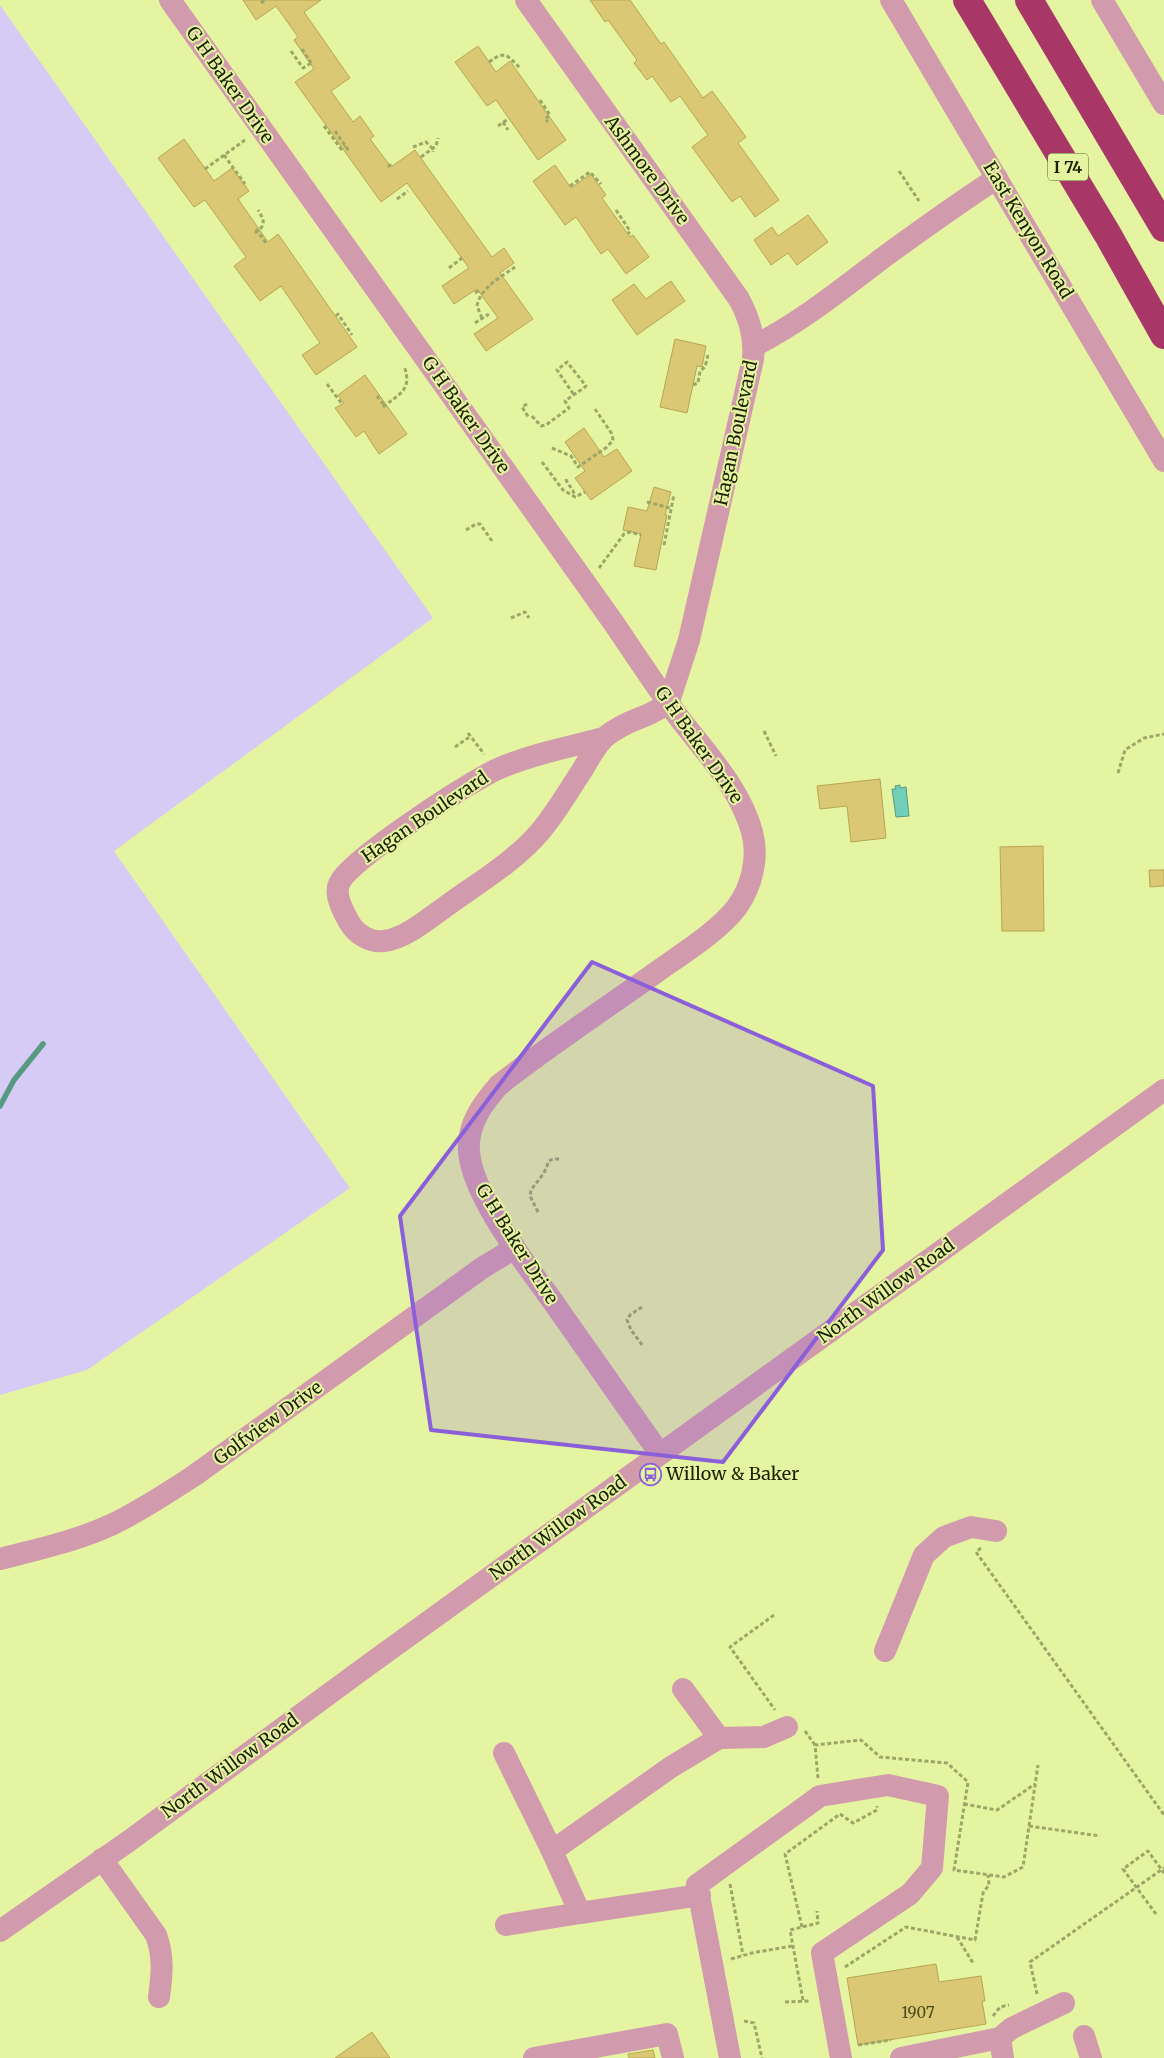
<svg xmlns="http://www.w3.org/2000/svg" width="1164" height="2058" font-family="Merriweather,serif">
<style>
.green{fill:#d6cbf5}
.water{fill:#71cfb9;stroke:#579a82}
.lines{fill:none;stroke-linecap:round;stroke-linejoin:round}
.stream{stroke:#579a82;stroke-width:5.5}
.building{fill:#dac874;stroke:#b7a551}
.path{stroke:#9ca767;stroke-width:3;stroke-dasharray:4 2.5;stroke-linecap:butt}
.minor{stroke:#d29bad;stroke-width:22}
.highway{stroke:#a83768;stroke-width:28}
.marked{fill:#8b5fda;fill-opacity:0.2;stroke:#8b5fda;stroke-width:4;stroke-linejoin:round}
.labels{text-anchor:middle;stroke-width:4;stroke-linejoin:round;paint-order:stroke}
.number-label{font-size:15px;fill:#4b4a1d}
.shield{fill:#e5f4a1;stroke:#586030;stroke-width:1}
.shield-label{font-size:16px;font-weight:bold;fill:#1b2000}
.street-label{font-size:18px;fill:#1b2000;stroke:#e5f4a1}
.poi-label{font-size:18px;fill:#1b2000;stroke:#e5f4a1;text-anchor:start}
</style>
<rect width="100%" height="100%" fill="#e5f4a1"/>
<polygon class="green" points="0,5 433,618 114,851 350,1188 87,1370 0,1395"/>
<polygon class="water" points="900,785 900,788 906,787 909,816 896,817 892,789 896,789 895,786"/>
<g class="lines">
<polyline class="stream" points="0,1106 14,1080 43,1044"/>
</g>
<g class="building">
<polygon points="243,0 321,0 304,12 350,78 331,91 353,122 360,116 374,136 370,139 391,167 415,150 492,257 504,248 514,263 500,273 533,319 486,351 474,334 498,318 477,289 454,304 442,286 469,268 407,183 381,202 295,82 314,69 294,40 298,37 276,6 256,20"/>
<polygon points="590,0 630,0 661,44 664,42 703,98 712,91 746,137 738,143 779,200 755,217 740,196 732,202 692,147 708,135 680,96 671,102 652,76 647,80 634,63 637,60 608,20 605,22"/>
<polygon points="478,46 496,72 510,61 566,140 538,160 496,100 487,106 455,62"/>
<polygon points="184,139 214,181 232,168 249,191 238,199 268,242 278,234 357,347 316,375 302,355 320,343 281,286 260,301 234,266 246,257 205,200 194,207 158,158"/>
<polygon points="555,165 571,188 591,174 606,195 602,198 630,237 633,235 649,257 626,274 608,249 601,254 576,217 565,225 533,181"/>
<polygon points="808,215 828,242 797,265 788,253 771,265 754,240 772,227 778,236"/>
<polygon points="671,281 685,301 637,335 612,300 634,284 646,299"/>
<polygon points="675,339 706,346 702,367 697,366 687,413 660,407"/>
<polygon points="365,375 407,434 379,454 364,431 356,437 335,408 344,403 338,395"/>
<polygon points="584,428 604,457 617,449 632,471 591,500 575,478 585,471 565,442"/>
<polygon points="654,487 671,492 665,515 667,515 656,570 634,566 641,534 623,530 628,507 647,511"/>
<polygon points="880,779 886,838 851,842 847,806 820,809 817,786"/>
<polygon points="1043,846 1044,931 1002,931 1000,847"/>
<polygon points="1149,870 1164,870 1164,886 1150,887"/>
<polygon points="936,1964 939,1982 981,1976 985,2001 982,2001 986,2024 858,2045 847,1978"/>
<polygon points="372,2032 390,2058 335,2058"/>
<polygon points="653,2050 655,2058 629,2058 628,2054"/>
</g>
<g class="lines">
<g class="path">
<polyline points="261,3 265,0"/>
<polyline points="302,49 311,63"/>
<polyline points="291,51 303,68 313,62"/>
<path d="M489,62C505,50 507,55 520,68"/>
<polyline points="540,100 550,115 545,119 548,122"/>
<polyline points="503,122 508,130"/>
<polyline points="324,126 341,149 346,146"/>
<polyline points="498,126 508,119"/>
<polyline points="335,131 349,151"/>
<polyline points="413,147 426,142 433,149 433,152"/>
<polyline points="224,155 245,184"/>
<polyline points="421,157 436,146 438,138"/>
<polyline points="388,167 390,165 391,167"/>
<polyline points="205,169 245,140"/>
<polyline points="899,171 919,201"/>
<polyline points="570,186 590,172 601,184"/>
<polyline points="397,199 408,191"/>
<polyline points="616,210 630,231 628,234"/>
<polyline points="256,229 266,243"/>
<path d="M255,233C267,225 264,220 258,210"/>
<polyline points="449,268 462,258"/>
<polyline points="475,293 478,291 477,289"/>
<polyline points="336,316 338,314 352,335"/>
<path d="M482,318L477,306C480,288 501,277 515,267"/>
<polyline points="475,323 489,314"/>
<polyline points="327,384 342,404"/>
<polyline points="693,385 698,383 700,371 705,367 708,355"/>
<polyline points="377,396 385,406"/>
<polyline points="527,404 522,407 529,418"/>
<path d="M383,407C399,394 413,390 404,366"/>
<polyline points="532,416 541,426 546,425 569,408 565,401 585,387 586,386 567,362 557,370 574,395"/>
<polyline points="552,448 571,456 578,467 607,447 613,440 612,434 595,409"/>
<polyline points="542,462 563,490 575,497 585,492"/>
<path d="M566,479C567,485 573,487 575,497"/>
<polyline points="647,502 670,508"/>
<polyline points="466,530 476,524 480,524 492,541"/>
<polyline points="664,545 674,494"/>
<polyline points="599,568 624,534 630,532 641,535"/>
<polyline points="511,618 525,612 529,618"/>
<polyline points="764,731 776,756"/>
<polyline points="468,733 484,754"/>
<polyline points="455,747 471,736"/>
<polyline points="1118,773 1125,750 1144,738 1164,734"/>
<polyline points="538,1212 530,1196 531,1190 544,1173 549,1161 553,1159 559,1159"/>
<polyline points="642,1307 630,1315 627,1320 631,1330 643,1346"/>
<polyline points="981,1548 976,1552 1164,1815"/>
<polyline points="774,1615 730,1647 775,1710"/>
<polyline points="805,1731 815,1745"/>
<polyline points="818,1778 815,1745 861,1740 880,1757 947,1763 968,1782 954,1870 1004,1877 1023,1867 1038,1765"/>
<polyline points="964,1804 997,1810 1035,1784"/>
<polyline points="1029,1826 1100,1836"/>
<polyline points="730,1884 743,1955"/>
<polyline points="1156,1914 1123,1869 1148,1851 1164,1873"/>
<polyline points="802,1927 785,1854 840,1814 853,1823 877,1810 877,1806"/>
<polyline points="957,1937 973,1963"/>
<polyline points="731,1959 752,1953 792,1946"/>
<polyline points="845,1967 906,1927 975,1940 983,1893 989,1885 988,1875"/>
<polyline points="1037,1994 1030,1962 1164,1868"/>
<polyline points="803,2000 790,1930 818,1923 817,1911"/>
<polyline points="785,2002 811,2001"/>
<polyline points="993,2016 1000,2007 1009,2005"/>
<polyline points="744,2021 754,2023 762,2058"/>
<polyline points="858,2045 891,2040"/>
</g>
<g class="minor">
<path d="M170,0L613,622C634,653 655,685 677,715C704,751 740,787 752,832C759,857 752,886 737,907C720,930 682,954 658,971C605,1009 550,1045 499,1085C482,1104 467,1125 469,1152C473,1198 529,1268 556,1306C591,1355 625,1405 660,1454"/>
<path d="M526,0L739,299C749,318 755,336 753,359L689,640L670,698V704C660,707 652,714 642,717C629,722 616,728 605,737C596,745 589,759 583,769C569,790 556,813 539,833C513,863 476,884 445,907C428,919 406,938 384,941C370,943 356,934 349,922C343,911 333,894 340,882C351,859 473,779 500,768C533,754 569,747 604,738"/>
<polyline points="891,0 1164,461"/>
<polyline points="1102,0 1164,104"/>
<path d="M754,346C801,322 842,289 884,257C921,230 959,203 997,178"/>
<path d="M0,1559C38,1549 77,1541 113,1524C142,1510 169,1492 195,1475L482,1268L515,1248"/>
<polyline points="885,1651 924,1555 944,1537 971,1527 996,1531"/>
<polyline points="683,1689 719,1738"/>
<polyline points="504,1753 552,1851"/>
<path d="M102,1859L156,1935C164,1956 162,1975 159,1997"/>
<polyline points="700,1895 580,1913 552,1851 671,1767 719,1738 764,1737 787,1727"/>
<polyline points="506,1925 580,1913"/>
<polyline points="0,1931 129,1841 367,1666 1164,1090"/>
<polyline points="1084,2036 1091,2058"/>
<polyline points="1000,2038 1012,2028 1064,2003"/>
<polyline points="534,2058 667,2034 673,2058"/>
<polyline points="730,2058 697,1885 820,1796 888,1785 938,1796 932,1868 910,1894 822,1953 841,2058"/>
<polyline points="901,2058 1000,2038 1003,2058"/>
</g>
<g class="highway">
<polyline points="967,0 1108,235 1164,335"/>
<polyline points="1029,0 1164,228"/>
</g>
</g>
<path class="marked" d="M592,962L873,1086L883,1250L723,1462L431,1430L400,1216Z"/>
<defs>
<symbol id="bus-ring" viewBox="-11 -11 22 22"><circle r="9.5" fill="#e5f4a1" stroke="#8b5fda" stroke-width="1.5"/><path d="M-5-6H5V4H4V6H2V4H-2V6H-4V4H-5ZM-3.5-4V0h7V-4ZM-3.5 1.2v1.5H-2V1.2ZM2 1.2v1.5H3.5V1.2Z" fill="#8b5fda"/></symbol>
</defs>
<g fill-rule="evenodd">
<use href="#bus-ring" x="638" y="1462" width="25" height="25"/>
</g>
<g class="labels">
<g class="number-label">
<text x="918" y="2018">1907</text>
</g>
<rect class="shield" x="1048" y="153.5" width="40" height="27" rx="4"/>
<g class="shield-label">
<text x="1068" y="173">I 74</text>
</g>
<g class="street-label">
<text transform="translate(230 85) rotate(55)" y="6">G H Baker Drive</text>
<text transform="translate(647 170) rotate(54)" y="6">Ashmore Drive</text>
<text transform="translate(1028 230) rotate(59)" y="6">East Kenyon Road</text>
<text transform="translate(466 415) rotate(55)" y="6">G H Baker Drive</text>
<text transform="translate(736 433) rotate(-78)" y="6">Hagan Boulevard</text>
<text transform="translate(699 745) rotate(55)" y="6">G H Baker Drive</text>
<text transform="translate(425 817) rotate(-34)" y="6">Hagan Boulevard</text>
<text transform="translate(517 1244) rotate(58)" y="6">G H Baker Drive</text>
<text transform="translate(886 1291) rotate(-36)" y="6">North Willow Road</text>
<text transform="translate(268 1423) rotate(-36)" y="6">Golfview Drive</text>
<text transform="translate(558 1528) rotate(-36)" y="6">North Willow Road</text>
<text transform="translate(230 1766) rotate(-36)" y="6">North Willow Road</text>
</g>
<g class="poi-label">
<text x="666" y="1480">Willow &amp; Baker</text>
</g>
</g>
</svg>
